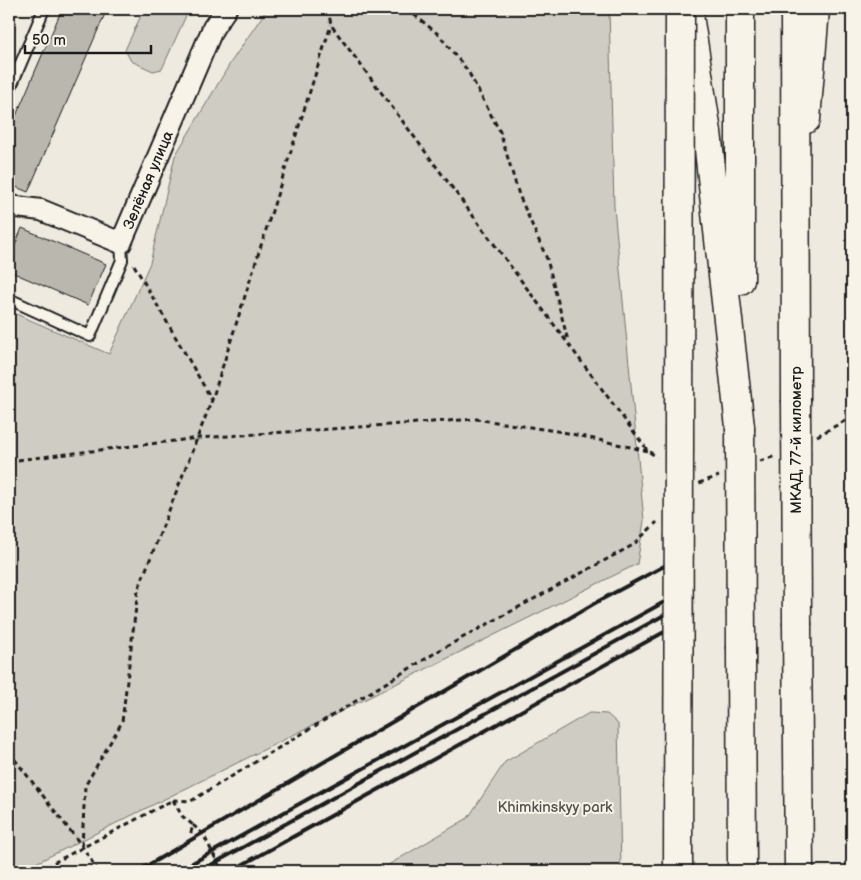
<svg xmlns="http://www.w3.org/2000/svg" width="861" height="880" font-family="'Balsamiq Sans',sans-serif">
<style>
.green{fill:#cfccc3;stroke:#767470}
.building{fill:#bab7af;stroke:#1c1c1c}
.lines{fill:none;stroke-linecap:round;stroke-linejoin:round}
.lane-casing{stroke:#1c1c1c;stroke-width:14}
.street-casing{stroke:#1c1c1c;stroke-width:24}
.secondary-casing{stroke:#1c1c1c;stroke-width:31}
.highway-casing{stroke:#1c1c1c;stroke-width:31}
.path{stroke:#1c1c1c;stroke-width:3;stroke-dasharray:5 4;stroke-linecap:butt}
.lane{stroke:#f7f3e8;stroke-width:10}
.street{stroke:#f7f3e8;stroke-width:20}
.secondary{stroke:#f7f3e8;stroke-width:28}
.highway{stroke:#f7f3e8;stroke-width:28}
.rail{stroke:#1c1c1c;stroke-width:4}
.primary-bridge-casing{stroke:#1c1c1c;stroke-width:31;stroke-linecap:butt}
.highway-bridge-casing{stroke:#1c1c1c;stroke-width:31;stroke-linecap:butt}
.primary-bridge{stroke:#f7f3e8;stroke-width:28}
.highway-bridge{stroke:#f7f3e8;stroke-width:28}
.labels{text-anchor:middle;stroke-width:4;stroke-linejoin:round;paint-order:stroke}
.street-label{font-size:15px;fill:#1c1c1c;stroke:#f7f3e8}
.park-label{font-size:15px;fill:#52514e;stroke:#f7f3e8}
</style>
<rect width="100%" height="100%" fill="#eeeae0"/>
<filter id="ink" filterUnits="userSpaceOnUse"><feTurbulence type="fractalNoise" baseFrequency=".02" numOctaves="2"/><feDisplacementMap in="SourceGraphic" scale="10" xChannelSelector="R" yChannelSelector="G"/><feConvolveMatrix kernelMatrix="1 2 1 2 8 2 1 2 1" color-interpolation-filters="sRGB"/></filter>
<g filter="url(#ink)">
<g class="green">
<polygon points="144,9 189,9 162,69 153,71 131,61 125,50"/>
<polygon points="267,9 609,9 614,207 644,521 637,564 20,871 9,871 9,311 109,354 150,263 175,156 231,62"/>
<polygon points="589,713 607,714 618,724 621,871 378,871 468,818 505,762"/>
</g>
<g class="building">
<polygon points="62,9 107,9 28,192 9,184 9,132"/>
<polygon points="22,228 106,264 88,305 9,271 9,260"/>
</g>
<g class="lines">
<defs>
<g id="lane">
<polyline points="9,91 44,9"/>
<polyline points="9,299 90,336 122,260 121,243"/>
</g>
<polyline id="street" points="9,206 41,210 121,243 213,28 226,9"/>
<polyline id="secondary" points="806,119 815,9"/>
<g id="highway">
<polyline points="688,9 707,132 740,427"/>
<polyline points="740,9 740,280"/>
<polyline points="795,9 796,400"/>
<polyline points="797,625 799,871"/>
<polyline points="741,649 742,871"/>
</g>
</defs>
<use href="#lane" class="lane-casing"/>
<use href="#street" class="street-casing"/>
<use href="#secondary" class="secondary-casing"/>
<use href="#highway" class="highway-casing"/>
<g class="path">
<polyline points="328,9 331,25 648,451 657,457"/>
<polyline points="407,9 438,34 468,71 500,132 519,195 547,259 568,341"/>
<polyline points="134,265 212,400"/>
<polyline points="817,436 852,417"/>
<polyline points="9,461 199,438 476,419 563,432 648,451"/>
<polyline points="760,461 776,456"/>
<polyline points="699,483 719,476"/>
<polyline points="9,752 82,846 98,871"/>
<polyline points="173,800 182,816 193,825 190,836"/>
<polyline points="193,825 203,834 222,871"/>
<polyline points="82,846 85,786 122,722 138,590 212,400 331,25"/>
<polyline points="38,871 173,800 191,801 440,650 633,545 657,522"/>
</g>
<use href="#lane" class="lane"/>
<use href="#street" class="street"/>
<use href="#secondary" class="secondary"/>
<use href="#highway" class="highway"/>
<g class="rail">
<polyline points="138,871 595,603 666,565"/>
<polyline points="178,871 666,601"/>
<polyline points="200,871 666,614"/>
<polyline points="231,871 666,631"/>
</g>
<defs>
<polyline id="primary-bridge" points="678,871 680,9"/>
<g id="highway-bridge">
<polyline points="796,400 797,625"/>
<polyline points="740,427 741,649"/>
</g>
</defs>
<use href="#primary-bridge" class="primary-bridge-casing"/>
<use href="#highway-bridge" class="highway-bridge-casing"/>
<use href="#primary-bridge" class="primary-bridge"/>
<use href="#highway-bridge" class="highway-bridge"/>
</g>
</g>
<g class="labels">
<g class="street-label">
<text transform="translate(148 180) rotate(-67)" y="5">Зелёная улица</text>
<text transform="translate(796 440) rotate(-90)" y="5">МКАД, 77-й километр</text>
</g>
<g class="park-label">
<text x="555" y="812">Khimkinskyy park</text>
</g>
</g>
<rect width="861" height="880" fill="none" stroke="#f7f3e8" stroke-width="30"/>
<rect x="15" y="15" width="831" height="850" fill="none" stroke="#1c1c1c" stroke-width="2" filter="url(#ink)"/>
<path d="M25 45v8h126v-8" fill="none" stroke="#1c1c1c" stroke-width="2.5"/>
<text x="32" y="45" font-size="15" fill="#1c1c1c" stroke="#f7f3e8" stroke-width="4" paint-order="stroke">50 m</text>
</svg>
